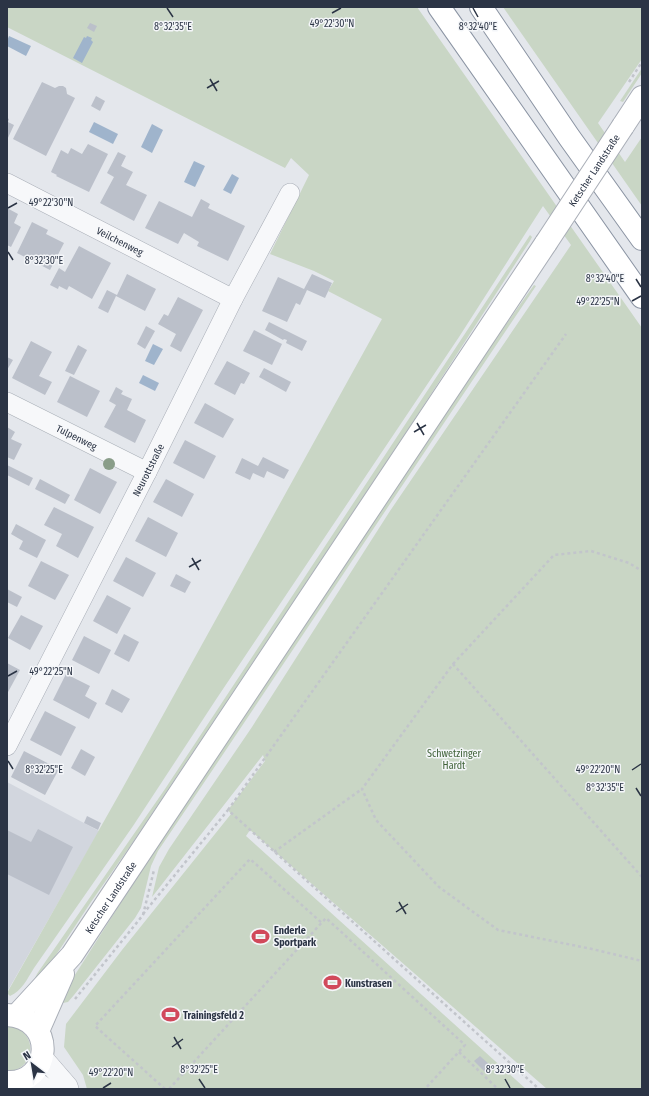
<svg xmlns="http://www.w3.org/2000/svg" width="649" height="1096" font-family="'Fira Sans Condensed',sans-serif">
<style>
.built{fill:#d2d6de}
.green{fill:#c9d6c5}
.water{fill:#9fb4cc}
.building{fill:#bbc0ca}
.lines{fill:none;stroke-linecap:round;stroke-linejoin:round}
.street-casing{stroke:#a9aeb7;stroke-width:20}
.secondary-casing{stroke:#a9aeb7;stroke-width:24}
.highway-casing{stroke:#8b94a3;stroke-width:24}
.path{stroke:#c2c5cb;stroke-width:2.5;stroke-dasharray:3 3;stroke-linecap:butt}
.street{stroke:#f7f8fa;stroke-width:19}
.secondary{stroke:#fff;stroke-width:22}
.highway{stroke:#fff;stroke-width:22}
.secondary-bridge-casing{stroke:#a9aeb7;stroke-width:24;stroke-linecap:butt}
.secondary-bridge{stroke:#fff;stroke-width:22}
.tree{fill:#899d89}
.ticks{fill:none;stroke:#2b3445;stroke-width:1.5}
.labels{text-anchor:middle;stroke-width:3;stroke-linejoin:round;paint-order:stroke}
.street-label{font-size:10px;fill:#2b3445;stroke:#f4f6f9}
.park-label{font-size:10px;fill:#3f6138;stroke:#f4f6f9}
.poi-label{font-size:10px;font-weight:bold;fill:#2b3445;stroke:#f4f6f9;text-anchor:start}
.ticks-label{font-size:10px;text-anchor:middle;fill:#2b3445;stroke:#f4f6f9;stroke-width:3;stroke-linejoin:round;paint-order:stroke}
</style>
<rect width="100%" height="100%" fill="#e4e7ec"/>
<polygon class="built" points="7,782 99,831 7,992"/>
<g class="green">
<path d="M7,7H417L642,328V1089H547L250,830L246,836L526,1089H87L83,1075L64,1047L66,1024L122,950L231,814L228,810L265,761L263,755L152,897L159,867L169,849L252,727L390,511L571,245L543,206L459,337L217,698L133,826L34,968C27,979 22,991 10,996L7,993L121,791L382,319L328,291L334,281L314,271L270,254L309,175L291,158L285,168L7,27Z"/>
<polygon points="503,7 642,7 642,59 598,123 625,162 642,137 642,206"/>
<polygon points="642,68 642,73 623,102 620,101"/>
<path d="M530,235L532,237L530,241L411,425L133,842L91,902L35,987C32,980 37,974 41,968L165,789Z"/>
<path d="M534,285L536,286C409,474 285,663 158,851L151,866L141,908L135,918L74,995L68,1002L63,1003L59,1000L160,841L492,344Z"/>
<path d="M7,1026C39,1028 37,1071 7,1071Z"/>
</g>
<g class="water">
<polygon points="9,36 31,46 26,56 7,46 7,41"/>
<polygon points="87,36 92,38 91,40 93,42 82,63 73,58 84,37 86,38"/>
<polygon points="94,122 118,134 113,144 89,132"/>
<polygon points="152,124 163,130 152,153 141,147"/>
<polygon points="194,161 205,166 195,187 184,182"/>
<polygon points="232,174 239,178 231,194 223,190"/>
<polygon points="153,344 163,349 154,365 145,361"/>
<polygon points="143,375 159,383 155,391 139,383"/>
</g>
<g class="building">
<polygon points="90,23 97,26 94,32 87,28"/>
<polygon points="42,82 55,88 59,86 63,86 66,88 67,94 75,98 46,156 13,139"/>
<polygon points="96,96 105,101 100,111 91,106"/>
<polygon points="7,118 9,119 8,122 14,125 7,140"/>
<polygon points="88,144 108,154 89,192 56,176 57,175 51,172 61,150 68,154 71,148 82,154"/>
<polygon points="118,152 126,156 121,166 133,172 126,185 147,195 134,221 100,203 114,177 107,173"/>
<polygon points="201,199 210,204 208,208 245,226 228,261 197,246 199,242 184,233 178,244 145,228 159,201 192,217"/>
<polygon points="7,208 18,214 14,223 21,227 11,247 7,245"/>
<polygon points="32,222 48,230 46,234 64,243 50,270 17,253"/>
<polygon points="79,246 111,263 92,299 69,286 67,290 59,286 58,289 50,285 59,268 65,272"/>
<polygon points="127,274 156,289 145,311 116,296 108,313 98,308 107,290 117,295"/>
<polygon points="312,274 332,283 325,298 307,290 300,305 296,303 287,322 262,311 278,277 304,289"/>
<polygon points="178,297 203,310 181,352 170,346 176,334 158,324 164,314 168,316"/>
<polygon points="269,322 307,341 302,351 286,343 287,340 284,339 283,340 265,330"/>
<polygon points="146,326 155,331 145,349 137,344"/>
<polygon points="254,330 282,344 272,365 243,351"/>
<polygon points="31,341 52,352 39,376 52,382 45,395 12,378"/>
<polygon points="78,345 87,350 74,375 65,371"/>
<polygon points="7,357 13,360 7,370"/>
<polygon points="227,361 250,373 244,384 241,383 235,395 214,384"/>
<polygon points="264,368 291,382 286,392 259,377"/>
<polygon points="70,376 100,391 87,417 57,402"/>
<polygon points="116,387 123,391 121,394 132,399 127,410 146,420 135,443 104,427 116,405 109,401"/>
<polygon points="205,403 234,419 223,438 194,423"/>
<polygon points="7,427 15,432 11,439 22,444 14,460 7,457"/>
<polygon points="185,440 216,456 204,479 173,463"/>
<polygon points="263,457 289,470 284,479 267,471 264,478 253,473 250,480 235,473 242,458 258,466"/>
<polygon points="7,465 33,478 29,486 7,475"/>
<polygon points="90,468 117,482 100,514 74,500"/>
<polygon points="40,479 70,495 65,504 35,489"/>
<polygon points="166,479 194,494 182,517 153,502"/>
<polygon points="54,507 94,527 78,558 56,546 62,534 44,525"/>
<polygon points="148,517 178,533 166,557 135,541"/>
<polygon points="16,524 46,540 37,558 19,549 23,541 11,534"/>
<polygon points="126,557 156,573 143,597 113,581"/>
<polygon points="41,561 69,575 55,600 28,586"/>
<polygon points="176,574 191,582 185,593 170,586"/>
<polygon points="7,589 22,597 17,607 7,602"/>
<polygon points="107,595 131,608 117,634 93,621"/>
<polygon points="21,615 43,626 30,650 8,638"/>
<polygon points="124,634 139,642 129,662 114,654"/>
<polygon points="84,636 111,650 99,674 72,660"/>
<polygon points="7,663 20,670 7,694"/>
<polygon points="66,674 90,686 85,696 97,703 89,719 53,700"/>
<polygon points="112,689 130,699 122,713 105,704"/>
<polygon points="45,711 76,727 61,756 30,740"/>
<polygon points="81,749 95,757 85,776 71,768"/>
<polygon points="24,751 59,769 45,795 11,777"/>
<polygon points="87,816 101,823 98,830 84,823"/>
<polygon points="38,829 73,847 49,895 7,874 7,830 31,842"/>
<polygon points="480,1056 491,1066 485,1072 474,1061"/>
</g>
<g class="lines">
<defs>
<g id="street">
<path id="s1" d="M7,183L233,299"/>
<path id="s2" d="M7,402L147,472"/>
<path id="s3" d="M7,746L147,472L233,299L290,193"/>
<polyline points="42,1056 68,1086 69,1089"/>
<polyline points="28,1076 48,1089"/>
</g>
<g id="secondary">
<polyline points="623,126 642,97"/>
<path d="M7,1015C58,1018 51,1085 7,1082"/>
<path id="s4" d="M16,1016L72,955L546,243"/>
<polyline points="38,1031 63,974"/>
</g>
<g id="highway">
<polyline points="439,7 642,297"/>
<polyline points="481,7 569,137 642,239"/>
</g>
</defs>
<use href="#street" class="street-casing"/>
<use href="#secondary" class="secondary-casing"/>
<use href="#highway" class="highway-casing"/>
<g class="path">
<polyline points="629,82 642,62"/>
<polyline points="453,664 554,555 591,551 629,563 642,571"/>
<polyline points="228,810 566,334"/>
<polyline points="274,852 362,789"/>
<polyline points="642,877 453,664 362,789 376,820 439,887 498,930 592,949 642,961"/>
<polyline points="143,914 228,810 539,1089"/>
<polyline points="75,999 143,915 154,870"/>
<polyline points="459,1052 498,1089"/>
<polyline points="165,1089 95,1026 250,859 322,923"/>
<polyline points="169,1089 326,918 465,1045 425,1089"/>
</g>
<use href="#street" class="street"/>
<use href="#secondary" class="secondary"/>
<use href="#highway" class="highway"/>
<defs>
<g id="secondary-bridge">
<path id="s5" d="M546,243L623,126"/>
</g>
</defs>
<use href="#secondary-bridge" class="secondary-bridge-casing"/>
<use href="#secondary-bridge" class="secondary-bridge"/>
</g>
<circle class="tree" cx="109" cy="464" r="6"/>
<path class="ticks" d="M167,8L173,17M473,8L478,17M332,13L341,8M210,79L217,91M207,88L219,81M8,208L17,203M8,252L13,260M636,279L641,287M632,301L641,296M417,423L424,435M414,432L426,425M192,558L199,570M189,567L201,560M8,676L17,671M8,761L13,769M632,770L641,764M636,788L641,796M399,902L406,914M396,912L408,904M174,1037L181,1049M172,1047L183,1039M199,1079L205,1088M505,1079L510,1088M103,1088L111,1083"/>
<defs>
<symbol id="stadium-bare" viewBox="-9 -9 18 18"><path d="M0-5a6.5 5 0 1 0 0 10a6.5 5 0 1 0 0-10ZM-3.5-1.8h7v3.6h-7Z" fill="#d1495b" stroke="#f4f6f9" stroke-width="2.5" paint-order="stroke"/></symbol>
</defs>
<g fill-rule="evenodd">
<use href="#stadium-bare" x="248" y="924" width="25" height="25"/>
<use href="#stadium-bare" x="320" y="970" width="25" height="25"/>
<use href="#stadium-bare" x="158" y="1002" width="25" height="25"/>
</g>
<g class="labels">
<g class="street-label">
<text dy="4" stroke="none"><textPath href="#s5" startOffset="87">Ketscher Landstraße</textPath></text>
<text dy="4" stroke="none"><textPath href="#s1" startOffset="127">Veilchenweg</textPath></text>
<text dy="4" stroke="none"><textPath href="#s2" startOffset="78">Tulpenweg</textPath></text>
<text dy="4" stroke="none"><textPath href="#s3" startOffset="310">Neurottstraße</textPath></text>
<text dy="4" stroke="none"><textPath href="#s4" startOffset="152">Ketscher Landstraße</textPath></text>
</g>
<g class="park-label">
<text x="454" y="757">Schwetzinger<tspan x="454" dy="12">Hardt</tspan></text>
</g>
<g class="poi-label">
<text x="274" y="934">Enderle<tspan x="274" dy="12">Sportpark</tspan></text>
<text x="345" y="987">Kunstrasen</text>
<text x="183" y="1019">Trainingsfeld 2</text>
</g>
</g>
<g class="ticks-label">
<text x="332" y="27">49°22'30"N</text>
<text x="173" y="30">8°32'35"E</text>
<text x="478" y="30">8°32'40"E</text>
<text x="51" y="206">49°22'30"N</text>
<text x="44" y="264">8°32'30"E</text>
<text x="605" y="282">8°32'40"E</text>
<text x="598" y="305">49°22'25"N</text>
<text x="51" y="675">49°22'25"N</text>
<text x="44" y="773">8°32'25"E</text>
<text x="598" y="773">49°22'20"N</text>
<text x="605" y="791">8°32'35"E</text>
<text x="199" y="1073">8°32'25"E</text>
<text x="505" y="1073">8°32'30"E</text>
<text x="111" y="1076">49°22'20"N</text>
</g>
<rect width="649" height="1096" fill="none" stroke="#2b3445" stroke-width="16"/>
<g transform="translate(32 1064) rotate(329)" stroke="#f4f6f9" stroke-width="3" paint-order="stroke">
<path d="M0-3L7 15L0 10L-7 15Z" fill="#2b3445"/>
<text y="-6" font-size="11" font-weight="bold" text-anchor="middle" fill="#2b3445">N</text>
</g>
</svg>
